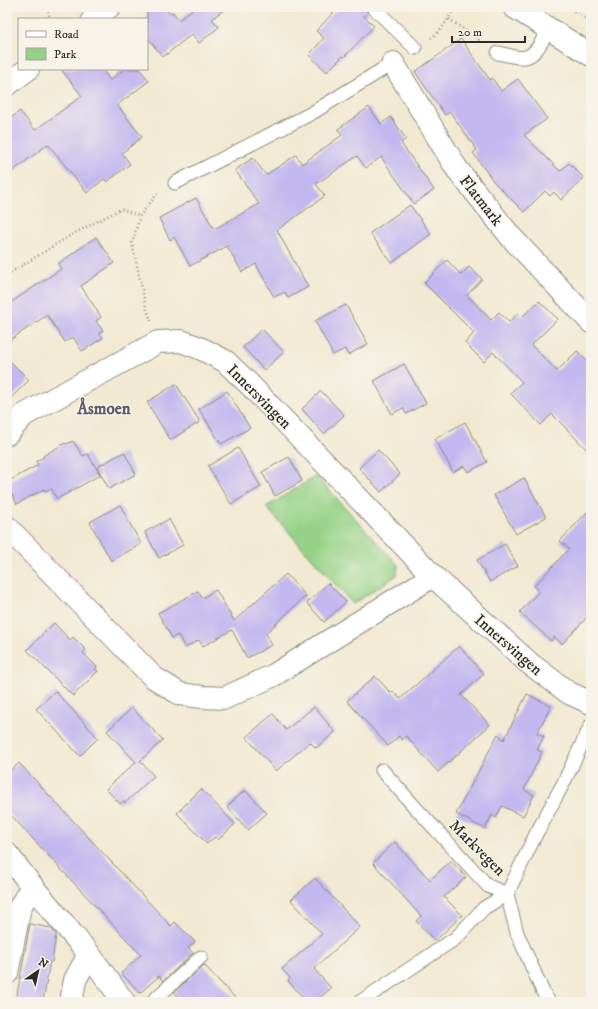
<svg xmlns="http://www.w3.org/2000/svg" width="598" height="1009" font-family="'IM FELL DW Pica',serif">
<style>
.green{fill:#95d287;stroke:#607e59}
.building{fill:#c2b7ef}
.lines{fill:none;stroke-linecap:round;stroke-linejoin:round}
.lane-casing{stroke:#8e8a7e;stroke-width:15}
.street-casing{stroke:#8e8a7e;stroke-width:24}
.primary-casing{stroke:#8e8a7e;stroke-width:24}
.path{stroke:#8e8a7e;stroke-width:2.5;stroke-dasharray:1 3;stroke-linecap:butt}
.lane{stroke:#fff;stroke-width:13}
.street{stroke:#fff;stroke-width:22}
.primary{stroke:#fff;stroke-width:22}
.labels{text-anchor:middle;stroke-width:3;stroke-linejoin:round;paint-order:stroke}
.street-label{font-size:16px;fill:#2b2b2b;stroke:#f7f3e8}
.neighbourhood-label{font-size:17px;font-weight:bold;fill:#605c70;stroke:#f7f3e8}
</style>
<rect width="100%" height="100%" fill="#f7f3e8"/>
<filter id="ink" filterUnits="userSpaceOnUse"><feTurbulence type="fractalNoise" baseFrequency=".025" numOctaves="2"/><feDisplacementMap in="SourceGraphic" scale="8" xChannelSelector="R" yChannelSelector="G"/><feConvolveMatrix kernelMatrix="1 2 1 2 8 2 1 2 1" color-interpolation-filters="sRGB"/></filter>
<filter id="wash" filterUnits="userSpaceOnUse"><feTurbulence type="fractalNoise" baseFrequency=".012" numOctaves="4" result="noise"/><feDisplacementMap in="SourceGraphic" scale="16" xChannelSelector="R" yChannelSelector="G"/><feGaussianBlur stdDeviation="0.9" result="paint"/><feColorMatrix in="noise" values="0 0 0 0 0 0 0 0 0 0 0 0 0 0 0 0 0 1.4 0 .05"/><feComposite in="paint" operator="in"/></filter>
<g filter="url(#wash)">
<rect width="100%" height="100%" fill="#f2e9d2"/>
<polygon class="green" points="316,476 398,565 397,575 353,604 266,507"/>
<g id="blocks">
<g class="building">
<polygon points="147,7 164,7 170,14 173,12 179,20 195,7 227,7 212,19 219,27 199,43 192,34 163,57 147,37"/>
<polygon points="339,7 365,7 365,10 368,13 364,16 374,26 344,57 343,56 327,72 309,55 324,38 316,31"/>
<polygon points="461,39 490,80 492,78 501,91 518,79 547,119 524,135 560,171 569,163 584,178 561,200 554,192 550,196 545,191 524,212 494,182 473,153 477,150 450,112 445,115 415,72"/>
<polygon points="61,69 102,69 110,80 124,69 140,69 149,81 117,105 142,137 122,153 130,164 107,182 104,179 87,193 48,144 7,176 7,121 20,111 35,130 82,96"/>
<polygon points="369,107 381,124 391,117 406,139 401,143 434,190 414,204 381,157 366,168 357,156 316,184 325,196 277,230 308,287 288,298 285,292 274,297 256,264 242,272 227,246 190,266 174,237 170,240 159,218 196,198 214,229 259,204 235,170 253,158 266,175 296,155 302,164 342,135 338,129"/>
<polygon points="410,205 431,234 392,263 370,233"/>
<polygon points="96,237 114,263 81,286 101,317 96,321 103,331 99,333 103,338 82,351 73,337 65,342 47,315 7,342 7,305 61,269 58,264"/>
<polygon points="447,260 461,275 469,267 482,279 467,295 491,320 499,312 509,322 518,313 522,317 539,301 558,319 531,345 557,371 577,351 591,365 591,454 552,414 541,425 510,393 522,382 493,352 484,362 465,343 474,333 424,283"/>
<polygon points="346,305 368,344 348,355 345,349 333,355 315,321"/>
<polygon points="262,329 284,352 264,370 243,347"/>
<polygon points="7,358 29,380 7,402"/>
<polygon points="404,364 426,403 406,414 403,408 392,414 374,381"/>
<polygon points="176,384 200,422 170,440 147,402"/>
<polygon points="227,391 250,428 221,444 199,409"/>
<polygon points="321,391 344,415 324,434 302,409"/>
<polygon points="465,422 487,462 468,472 464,466 453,472 435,439"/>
<polygon points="73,441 83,456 88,454 100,475 57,499 51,488 46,491 44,489 17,504 7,485 7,482 38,465 36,461 44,457 43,456 65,443 66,444"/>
<polygon points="238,448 261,487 231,504 208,466"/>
<polygon points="378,450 400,474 381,492 359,468"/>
<polygon points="124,452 136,474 109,489 97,467"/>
<polygon points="289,457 302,481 275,496 262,472"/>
<polygon points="524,478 546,517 516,534 494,495"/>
<polygon points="120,505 141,544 111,561 90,522"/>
<polygon points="591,508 591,613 562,644 554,637 551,641 520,612 539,591 534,586 569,549 560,541"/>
<polygon points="169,519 183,545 159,558 145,532"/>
<polygon points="505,544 518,566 490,582 477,560"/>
<polygon points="286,574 306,596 266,633 272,645 247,658 232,630 203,646 199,640 185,648 178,635 172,638 158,613 198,591 202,598 216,590 234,621"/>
<polygon points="328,583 346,602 324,622 307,603"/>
<polygon points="54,623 70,640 73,637 86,650 83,653 97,667 95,669 98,671 73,696 27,650"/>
<polygon points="459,646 484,674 461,695 490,725 438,772 406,736 402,740 399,736 388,746 347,701 375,676 391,693 393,691 400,699"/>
<polygon points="55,691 98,738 80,756 36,709"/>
<polygon points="527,694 551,706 537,733 544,736 537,750 542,752 524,790 534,795 523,816 502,806 496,818 492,815 485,829 456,814 498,734 504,740"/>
<polygon points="314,707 335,732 316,748 310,742 276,771 246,737 273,714 286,730"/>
<polygon points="132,708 163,740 140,761 154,776 125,803 124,801 120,804 106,789 136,762 107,731"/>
<polygon points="19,763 171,926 175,922 195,942 188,948 193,953 163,981 159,976 140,993 121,973 141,955 7,811 7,774"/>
<polygon points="201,789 235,824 218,840 215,837 207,844 177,813"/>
<polygon points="245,790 267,813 248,830 227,807"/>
<polygon points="395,842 430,880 451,861 466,877 444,897 462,915 435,941 416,921 421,916 373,863"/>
<polygon points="315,878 360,927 314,969 331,988 315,1002 307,1002 288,981 290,978 282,969 322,934 291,900"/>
<polygon points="30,924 51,928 56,935 52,962 50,961 43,1002 28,1002 16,1000"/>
<polygon points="204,965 239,1002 183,1002 174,992"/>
</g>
</g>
</g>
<g filter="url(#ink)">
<use href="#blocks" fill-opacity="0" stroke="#8e8a7e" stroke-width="1"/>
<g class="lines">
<defs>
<g id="lane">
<polyline points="373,7 415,48"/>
<path d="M498,53C504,54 520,59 525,57C537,55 543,38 549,29"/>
<polyline points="175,183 312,113 393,63"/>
<polyline points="382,770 414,806 488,886 507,894"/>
<polyline points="507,894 517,933 543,992 549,1002"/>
<polyline points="152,1002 201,957"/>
<polyline points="360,1002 456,938 484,908 507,894 535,836 564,782 591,725"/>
</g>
<g id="street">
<polyline points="93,19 109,7"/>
<polyline points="393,63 457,169 511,237 591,322"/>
<polyline points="7,85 28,69"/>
<polyline points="7,434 24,415 158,342 181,341 202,349 225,361 249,384 433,576 529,663 569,693 591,703"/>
<polyline points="7,527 153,677 180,694 202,697 225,698 274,675 433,576"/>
<polyline points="7,854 32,886 89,954 124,1002"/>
<polyline points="7,973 20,907 32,886"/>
<polyline points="71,1002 75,980 89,954"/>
</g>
<polyline id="primary" points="514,7 591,55"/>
</defs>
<use href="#lane" class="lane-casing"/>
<use href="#street" class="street-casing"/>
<use href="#primary" class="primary-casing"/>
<g class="path">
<polyline points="47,7 50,19"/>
<polyline points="567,7 591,22"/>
<polyline points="449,19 482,42"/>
<path d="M431,38C442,31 449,18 455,7"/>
<polyline points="7,274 10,273 71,235 121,209 140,216"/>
<polyline points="151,321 146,307 132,243 140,216 157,194 159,193"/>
</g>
<use href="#lane" class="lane"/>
<use href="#street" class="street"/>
<use href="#primary" class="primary"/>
</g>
</g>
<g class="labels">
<g class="street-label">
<text transform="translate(482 200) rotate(52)" y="6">Flatmark</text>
<text transform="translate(260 396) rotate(45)" y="6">Innersvingen</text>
<text transform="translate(509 644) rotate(41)" y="6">Innersvingen</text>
<text transform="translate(478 847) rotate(45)" y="6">Markvegen</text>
</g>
<g class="neighbourhood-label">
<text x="104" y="414">Åsmoen</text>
</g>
</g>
<rect width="598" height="1009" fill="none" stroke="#f7f3e8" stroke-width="24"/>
<rect x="18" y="18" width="130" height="52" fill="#f7f3e8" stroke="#a5a39c"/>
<rect x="26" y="31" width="20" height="6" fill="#ffffff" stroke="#a5a39c"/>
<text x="54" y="38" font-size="12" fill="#2b2b2b">Road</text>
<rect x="26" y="48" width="20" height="12" fill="#95d287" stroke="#a5a39c"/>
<text x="54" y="58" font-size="12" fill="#2b2b2b">Park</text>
<g transform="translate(38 971) rotate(34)" stroke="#f7f3e8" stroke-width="3" paint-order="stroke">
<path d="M0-3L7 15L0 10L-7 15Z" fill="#2b2b2b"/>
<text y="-6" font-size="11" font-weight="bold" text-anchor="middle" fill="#2b2b2b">N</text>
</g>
<path d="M452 36v6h73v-6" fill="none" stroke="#2b2b2b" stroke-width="2"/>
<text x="458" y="36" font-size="12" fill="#2b2b2b" stroke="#f7f3e8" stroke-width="3" paint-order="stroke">20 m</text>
</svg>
